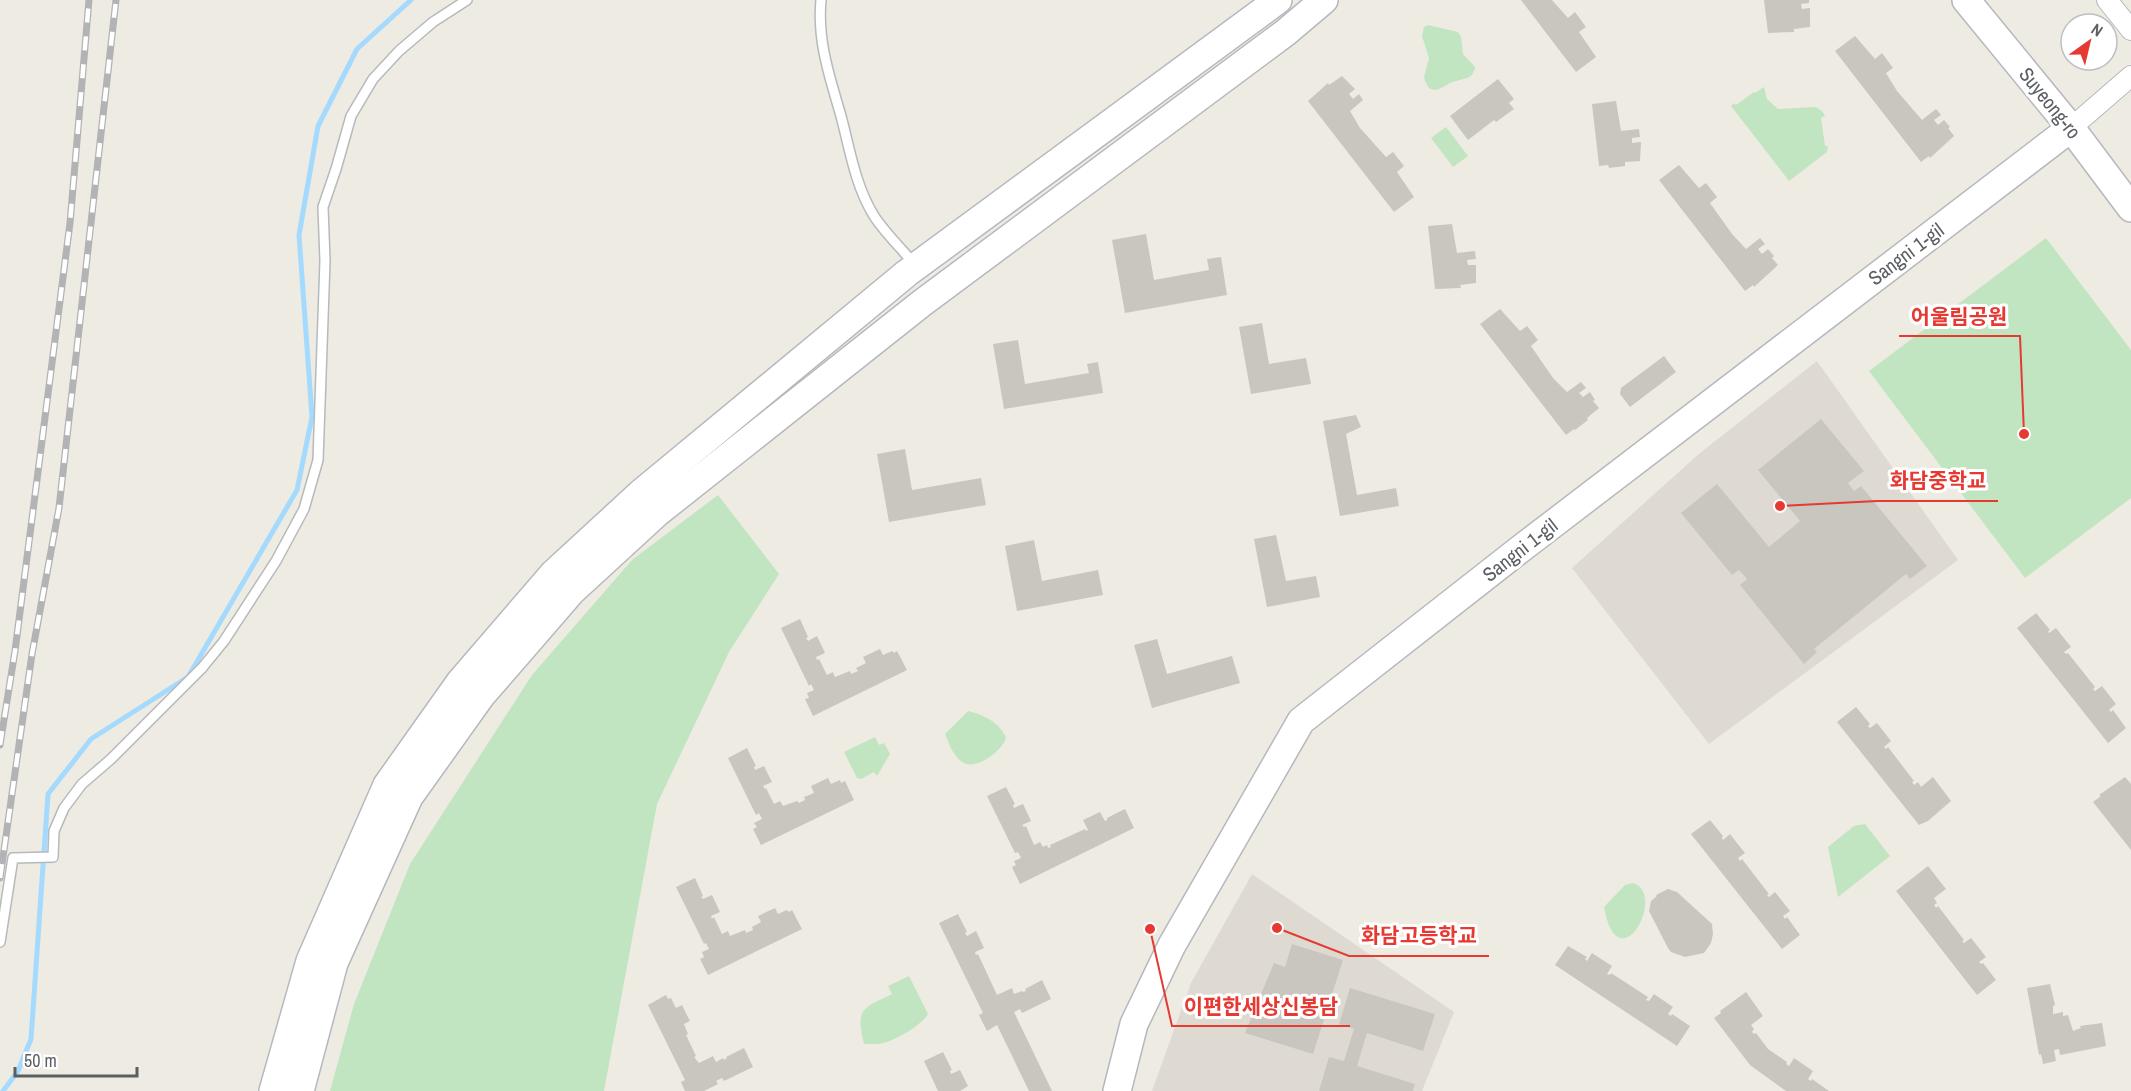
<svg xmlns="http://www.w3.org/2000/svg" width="2131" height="1091" font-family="'Archivo Narrow','Noto Sans KR',sans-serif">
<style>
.education{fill:#dedad1}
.green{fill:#c1e5c0}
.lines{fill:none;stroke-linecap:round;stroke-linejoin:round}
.stream{stroke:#a4dafd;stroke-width:5}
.building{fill:#c9c6c0}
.lane-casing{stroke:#b6b9bd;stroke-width:12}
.street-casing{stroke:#b6b9bd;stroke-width:22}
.secondary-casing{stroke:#b5b8bd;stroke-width:30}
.lane{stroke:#fff;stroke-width:9}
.street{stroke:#fff;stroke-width:20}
.secondary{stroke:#fff;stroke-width:27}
.rail-casing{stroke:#b2b3b4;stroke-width:7}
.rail{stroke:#fff;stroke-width:4.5;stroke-dasharray:14;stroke-linecap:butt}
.labels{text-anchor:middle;stroke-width:6;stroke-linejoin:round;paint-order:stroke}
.street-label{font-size:20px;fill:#5b5f64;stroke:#fff}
.leader{fill:none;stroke:#e63931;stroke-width:2}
.callout-dot{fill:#e63931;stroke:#fff;stroke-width:2}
.callout-label{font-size:21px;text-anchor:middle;font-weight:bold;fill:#e63931;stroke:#fff;stroke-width:6;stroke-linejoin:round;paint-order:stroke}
</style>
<rect width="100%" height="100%" fill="#eeebe3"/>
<g class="education">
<polygon points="1817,361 1958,560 1709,744 1572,568 1700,453"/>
<polygon points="1252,874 1454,1012 1422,1091 1152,1091 1191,983"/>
</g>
<g class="green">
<path d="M1428,25L1458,32L1461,37L1463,54L1475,67C1473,80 1464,78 1453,82C1443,85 1430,101 1424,77L1429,58L1422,36L1424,27Z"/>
<path d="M1764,87L1767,99L1778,109L1815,107C1820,109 1823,111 1825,116L1821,118L1825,146H1828L1827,152L1789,181L1731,106L1734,103L1736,105L1754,92L1755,93Z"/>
<polygon points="1446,127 1468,156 1453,167 1431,138"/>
<polygon points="2046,238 2131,350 2131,498 2025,578 1869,371"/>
<polygon points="718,495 779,574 729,652 657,804 604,1091 330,1091 354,1004 410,864 532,675 632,560"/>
<path d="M968,711C982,714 1001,723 1006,738C1003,750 977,770 964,763C954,758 949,744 945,734Z"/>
<polygon points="875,737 879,745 884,743 890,754 877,776 874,772 861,779 857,778 844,752"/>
<polygon points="1865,824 1890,856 1838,897 1828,847 1854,826"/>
<path d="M1633,883C1668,894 1618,985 1604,907L1625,885Z"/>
<path d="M909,976L928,1014C921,1026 893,1042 879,1044C874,1044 869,1044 864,1044C856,1009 861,1009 892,994L888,986Z"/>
</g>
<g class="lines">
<polyline class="stream" points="3,1091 18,1071 31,1039 48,794 91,739 188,677 297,490 312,417 299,235 318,126 357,49 411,0"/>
</g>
<g class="building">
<polygon points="1521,0 1552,0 1568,18 1575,12 1586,27 1579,32 1596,57 1576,72"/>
<polygon points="1764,0 1809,0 1809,3 1801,4 1802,9 1810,8 1810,27 1794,29 1794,32 1768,33"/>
<polygon points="1855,36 1875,59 1882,53 1893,68 1886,73 1897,91 1922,120 1936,109 1941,115 1934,120 1938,125 1944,120 1950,127 1948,128 1954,136 1930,158 1929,156 1921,162 1835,51"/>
<polygon points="1342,76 1355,89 1349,94 1353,99 1359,94 1363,100 1350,111 1360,128 1386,157 1393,152 1404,166 1397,172 1414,197 1394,212 1308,101 1328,83 1329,85"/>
<polygon points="1498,79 1514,99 1509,103 1514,109 1496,122 1494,120 1468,140 1450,116"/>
<polygon points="1616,101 1621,131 1639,129 1640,137 1632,138 1632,143 1641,142 1640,161 1625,162 1625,166 1609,168 1608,165 1599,166 1592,104"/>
<polygon points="1679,165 1699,188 1706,183 1717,197 1710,203 1732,234 1746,249 1760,238 1765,244 1758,249 1762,254 1768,249 1774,256 1772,258 1778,265 1754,287 1753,285 1745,291 1659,180"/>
<polygon points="1452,224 1457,253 1475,251 1476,259 1467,260 1468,265 1476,265 1476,283 1460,285 1461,288 1435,289 1428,226"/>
<polygon points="1146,234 1154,280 1209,270 1207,259 1221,257 1227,295 1125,313 1112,240"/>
<polygon points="1500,309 1520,331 1527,326 1538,340 1531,346 1553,378 1567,392 1581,382 1586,388 1579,393 1583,397 1590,392 1595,400 1593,401 1599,408 1587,418 1588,420 1575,430 1574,429 1566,435 1480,324"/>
<polygon points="1262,323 1269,364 1306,358 1311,384 1251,394 1239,327"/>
<polygon points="1018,340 1025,384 1089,373 1087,364 1098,362 1103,393 1004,409 993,344"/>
<polygon points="1664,356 1676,372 1630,407 1620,394 1621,388"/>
<polygon points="1356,415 1361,427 1346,434 1357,495 1396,488 1399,506 1340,516 1323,421"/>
<polygon points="1821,419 1864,471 1848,483 1854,491 1861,486 1927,566 1910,579 1906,574 1814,649 1817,652 1804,664 1740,585 1747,579 1739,570 1732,575 1681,513 1717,484 1769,547 1800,521 1758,470"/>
<polygon points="905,449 912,490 981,478 986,505 889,522 877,454"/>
<polygon points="1276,535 1286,581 1316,576 1320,597 1267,607 1254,539"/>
<polygon points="1034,540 1042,581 1098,570 1103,595 1017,611 1005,546"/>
<polygon points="2036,613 2050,630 2048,631 2049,633 2056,628 2071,647 2064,652 2066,654 2068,653 2095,687 2093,689 2095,691 2102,686 2116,704 2109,710 2111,712 2113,710 2126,728 2108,743 2017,628"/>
<polygon points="800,619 808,637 806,638 808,641 817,636 825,653 816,657 817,660 819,659 827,675 833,672 835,677 850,671 851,674 858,671 856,668 866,663 863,657 880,649 883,655 892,651 894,653 897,651 907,670 813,716 805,699 809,698 807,693 814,690 811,684 809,686 781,628"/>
<polygon points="1157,639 1167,674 1232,656 1240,683 1152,708 1134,645"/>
<polygon points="1856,707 1870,724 1868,726 1870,728 1877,723 1891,741 1884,747 1886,749 1888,747 1914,781 1912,782 1914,785 1918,782 1921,787 1933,777 1951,801 1928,821 1919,825 1837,722"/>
<polygon points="747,748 756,766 754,767 755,770 764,766 772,782 763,786 765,789 766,788 774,804 780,801 783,806 797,801 799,803 805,800 804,797 814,793 811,786 828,778 831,784 840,780 841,783 845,781 854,800 761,845 753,829 757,827 754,823 762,819 759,813 756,815 728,758"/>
<polygon points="2125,777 2131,784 2131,850 2093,802 2101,796 2099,795"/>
<polygon points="1006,787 1015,804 1013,805 1014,808 1023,804 1031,821 1022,825 1024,827 1026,826 1034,845 1040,842 1043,847 1047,845 1048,848 1051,847 1050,845 1085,829 1086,831 1088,830 1083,820 1100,812 1105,821 1107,820 1107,818 1125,809 1134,828 1020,884 1012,867 1016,865 1014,861 1021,858 1018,852 1015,853 987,796"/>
<polygon points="1710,820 1723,836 1722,838 1723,840 1730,834 1737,843 1745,853 1738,858 1740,861 1742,859 1769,894 1767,895 1769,897 1775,892 1790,911 1783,916 1785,919 1787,917 1800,935 1782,949 1691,834"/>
<polygon points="1928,866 1946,889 1934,898 1937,903 1934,905 1936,908 1938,906 1964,940 1962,941 1964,943 1971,938 1986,957 1979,962 1981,964 1983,963 1996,980 1977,995 1896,891"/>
<polygon points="695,878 703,896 701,897 703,899 712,895 720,912 711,916 712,919 714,917 722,934 728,931 730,936 745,930 746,933 753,930 752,927 761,922 758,916 775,908 778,914 787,910 789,912 792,910 802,929 708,975 700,959 704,957 702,952 709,949 706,943 704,944 676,887"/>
<polygon points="1668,889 1677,892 1712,924 1713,934 1711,943 1704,953 1685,957 1671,952 1668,948 1649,911 1651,901 1657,896 1656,895"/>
<polygon points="958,914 967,932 965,933 967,936 976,931 984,948 975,952 976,955 978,954 997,995 1012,988 1014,994 1022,991 1023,992 1026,991 1025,989 1042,980 1051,999 1022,1013 1020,1009 1014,1012 1052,1091 1029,1091 997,1025 987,1031 979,1015 983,1013 939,923"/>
<polygon points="1292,944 1343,960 1313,1054 1245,1033 1274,963 1285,967"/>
<polygon points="1568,946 1587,957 1585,959 1587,961 1592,953 1612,966 1607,974 1610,975 1611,973 1648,997 1646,1000 1649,1001 1654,994 1673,1007 1668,1014 1671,1016 1672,1014 1690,1026 1677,1046 1555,965"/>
<polygon points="2050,984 2055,1005 2053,1006 2053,1014 2063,1012 2063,1016 2068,1015 2073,1031 2081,1028 2080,1026 2102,1023 2106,1046 2060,1055 2059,1049 2054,1050 2056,1061 2043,1064 2041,1054 2039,1055 2027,988"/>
<polygon points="1350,988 1435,1014 1423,1051 1367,1033 1357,1066 1415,1084 1413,1091 1319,1091 1329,1057 1344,1061 1354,1029 1339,1024"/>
<polygon points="1746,992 1763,1016 1751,1025 1754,1029 1752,1032 1754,1034 1756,1033 1768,1049 1787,1062 1786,1064 1789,1066 1794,1058 1813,1071 1808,1079 1811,1081 1812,1079 1829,1091 1786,1091 1750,1065 1714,1018 1721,1013 1720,1011"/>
<polygon points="666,995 668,999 671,998 676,1008 682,1005 690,1021 684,1024 688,1034 686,1035 696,1056 694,1057 699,1063 713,1056 716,1062 723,1058 724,1060 727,1058 726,1057 744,1048 753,1067 724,1081 722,1078 716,1081 718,1084 704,1091 685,1091 681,1082 685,1080 648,1005"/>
<polygon points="943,1052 952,1070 950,1071 951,1074 960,1070 968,1086 960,1091 938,1091 924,1061"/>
</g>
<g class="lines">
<defs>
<g id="lane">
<path d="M821,0C817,41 830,78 841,116C850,150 855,185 874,216C885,233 902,249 915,265"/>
<polyline points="0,942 13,858 53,857 54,831 64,808 82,784 111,759 202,668 224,641 276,561 304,509 318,460 325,261 323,207 336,169 351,116 373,79 399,51 433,22 467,0"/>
</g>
<g id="street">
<polyline points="2107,0 2131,30"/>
<polyline points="2071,128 2131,76"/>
</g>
<g id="secondary">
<polyline points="1966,0 2071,128 2131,208"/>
<polyline points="273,1091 310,961 387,785 460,682 553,574 641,493 907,273 1278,0"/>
<polyline points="300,1091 334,963 409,797 481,696 572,591 657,513 922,303 1285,33 1324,0"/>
<polyline points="1117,1091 1134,1024 1172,945 1301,721 1523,547 2071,128"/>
</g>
</defs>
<use href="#lane" class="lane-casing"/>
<use href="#street" class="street-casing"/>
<use href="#secondary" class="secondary-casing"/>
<use href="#lane" class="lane"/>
<use href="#street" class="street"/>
<use href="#secondary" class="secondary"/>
<defs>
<g id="rail">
<polyline points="0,745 15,651 70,223 89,0"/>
<polyline points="0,878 32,654 59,508 116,0"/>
</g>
</defs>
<use href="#rail" class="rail-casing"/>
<use href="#rail" class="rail"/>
</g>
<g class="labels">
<g class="street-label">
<text transform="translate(2050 103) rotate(51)" y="7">Suyeong-ro</text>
<text transform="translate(1906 254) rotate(-37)" y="7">Sangni 1-gil</text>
<text transform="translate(1520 550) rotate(-38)" y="7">Sangni 1-gil</text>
</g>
</g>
<path class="leader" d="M2024 434L2020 336H1899M1780 506L1877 501H1998M1277 928L1349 956H1489M1150 929L1172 1026H1350"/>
<g class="callout-dot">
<circle cx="2024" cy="434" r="6"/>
<circle cx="1780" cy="506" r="6"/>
<circle cx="1277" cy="928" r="6"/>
<circle cx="1150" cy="929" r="6"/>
</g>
<g class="callout-label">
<text x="1959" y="324">어울림공원</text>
<text x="1938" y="488">화담중학교</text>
<text x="1419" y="943">화담고등학교</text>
<text x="1261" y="1014">이편한세상신봉담</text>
</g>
<g transform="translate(2089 42) rotate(34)"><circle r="28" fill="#ffffff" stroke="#bdbfc1" stroke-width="1.5"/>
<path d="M0-4.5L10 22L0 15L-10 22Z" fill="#e63931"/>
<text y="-9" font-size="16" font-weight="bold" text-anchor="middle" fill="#5b5f64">N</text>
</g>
<path d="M15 1067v9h122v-9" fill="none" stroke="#5b5f64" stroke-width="3"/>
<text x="24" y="1067" font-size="18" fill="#5b5f64" stroke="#ffffff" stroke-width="4.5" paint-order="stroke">50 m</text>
</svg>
